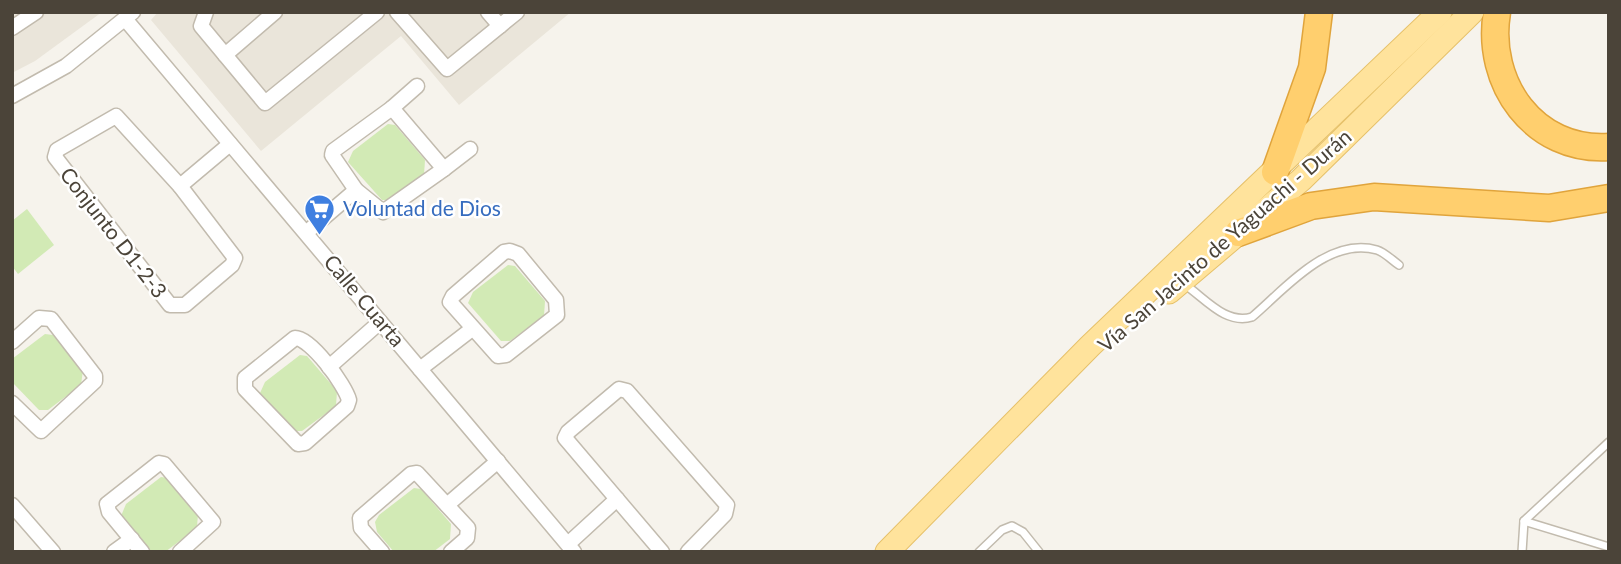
<svg xmlns="http://www.w3.org/2000/svg" width="1621" height="564" font-family="Lato,sans-serif">
<style>
.residential{fill:#eae5da}
.green{fill:#d2eab5}
.lines{fill:none;stroke-linecap:round;stroke-linejoin:round}
.lane-casing{stroke:#c2bbae;stroke-width:10}
.street-casing{stroke:#c2bbae;stroke-width:17}
.primary-casing{stroke:#e6c16a;stroke-width:25}
.highway-casing{stroke:#e0a43c;stroke-width:29}
.lane{stroke:#fff;stroke-width:7}
.street{stroke:#fff;stroke-width:14}
.primary{stroke:#ffe39c;stroke-width:23}
.highway{stroke:#ffcf6e;stroke-width:26}
.labels{text-anchor:middle;stroke-width:5;stroke-linejoin:round;paint-order:stroke}
.shop-label{font-size:21px;fill:#366cbe;stroke:#fff;text-anchor:start}
.street-label{font-size:21px;fill:#4b4439;stroke:#fff}
</style>
<rect width="100%" height="100%" fill="#f6f3ec"/>
<g class="residential">
<polygon points="12,12 102,12 35,61 12,73"/>
<polygon points="158,12 571,12 459,105 401,36 261,151 151,20"/>
</g>
<g class="green">
<polygon points="388,124 395,125 425,160 424,175 390,200 382,200 348,162 353,151"/>
<polygon points="27,209 54,245 18,274 12,266 12,221"/>
<polygon points="508,265 515,266 545,301 544,316 510,341 501,341 468,303 473,292"/>
<polygon points="45,334 53,335 83,370 81,385 48,410 39,410 12,382 12,359"/>
<polygon points="300,355 307,356 337,391 336,406 302,431 294,431 260,393 265,382"/>
<polygon points="161,477 168,478 198,513 197,528 165,552 152,552 121,516 126,504"/>
<polygon points="414,488 421,489 451,524 450,539 433,552 394,552 377,532 375,522 379,515"/>
</g>
<g class="lines">
<defs>
<g id="lane">
<path d="M1184,284C1205,298 1225,325 1252,317C1284,290 1328,236 1377,250C1384,252 1392,260 1399,265"/>
<polyline points="1524,521 1609,547"/>
<polyline points="979,552 1002,530 1012,526 1023,532 1039,552"/>
<polyline points="1522,552 1524,521 1609,442"/>
</g>
<g id="street">
<polyline points="206,12 201,26 265,103 377,12"/>
<polyline points="397,12 447,69 517,12"/>
<polyline points="488,12 500,26"/>
<polyline points="126,20 574,552"/>
<polyline points="12,28 36,12"/>
<polyline points="225,55 275,12"/>
<polyline points="12,96 66,66 133,12"/>
<polygon points="392,108 444,169 383,212 356,190 332,155 333,151"/>
<polyline points="392,108 417,86"/>
<polygon points="116,116 180,186 235,258 232,265 185,305 170,305 55,157 57,150"/>
<polyline points="444,169 470,149"/>
<polyline points="180,186 230,144"/>
<polyline points="307,232 356,190"/>
<polygon points="510,251 518,254 556,300 557,315 506,355 498,356 450,302 453,296 504,252"/>
<path d="M295,338C311,338 345,385 349,400L347,406L305,443L298,444L245,389V378Z"/>
<polyline points="12,342 39,318 51,319 95,376 95,381 41,431 12,403"/>
<polyline points="329,367 380,322"/>
<polyline points="420,369 472,329"/>
<polyline points="12,505 53,552"/>
<polyline points="447,505 498,461"/>
<polyline points="568,544 617,499"/>
<polyline points="114,552 132,539"/>
<polyline points="142,552 109,512 107,504 159,463 164,464 213,522 180,552"/>
<polyline points="382,552 361,528 360,518 411,474 417,473 468,528 467,538 451,552"/>
<polyline points="662,552 565,438 568,432 619,389 627,391 727,505 725,514 688,552"/>
</g>
<g id="primary">
<polyline points="1169,292 1301,180 1472,12"/>
<polyline points="887,552 1090,346 1440,12"/>
</g>
<g id="highway">
<path d="M1497,12C1485,83 1534,152 1609,147"/>
<polyline points="1275,172 1312,68 1319,12"/>
<polyline points="1238,233 1311,206 1374,197 1549,208 1609,198"/>
</g>
</defs>
<use href="#lane" class="lane-casing"/>
<use href="#street" class="street-casing"/>
<use href="#primary" class="primary-casing"/>
<use href="#highway" class="highway-casing"/>
<use href="#lane" class="lane"/>
<use href="#street" class="street"/>
<use href="#primary" class="primary"/>
<use href="#highway" class="highway"/>
</g>
<defs>
<symbol id="supermarket-pin" viewBox="-11 -11 22 30"><path d="M0 17L-7.5 6A9.5 9.5 0 1 1 7.5 6Z" fill="#3f7fe0" stroke="#fff"/><path d="M-6-5.5h2.5l.6 2H6L4.5 2H-2.5L-4.4-4H-6ZM-1.5 3.2a1.3 1.3 0 1 0 .1 0ZM3 3.2a1.3 1.3 0 1 0 .1 0Z" fill="#fff"/></symbol>
</defs>
<g fill-rule="evenodd">
<use href="#supermarket-pin" x="302" y="192" width="35" height="47"/>
</g>
<g class="labels">
<g class="shop-label">
<text x="343" y="216">Voluntad de Dios</text>
</g>
<g class="street-label">
<text transform="translate(113 233) rotate(52)" y="7">Conjunto D1-2-3</text>
<text transform="translate(1225 241) rotate(-41)" y="7">Vía San Jacinto de Yaguachi - Durán</text>
<text transform="translate(364 301) rotate(50)" y="7">Calle Cuarta</text>
</g>
</g>
<rect width="1621" height="564" fill="none" stroke="#4b4439" stroke-width="28"/>
</svg>
